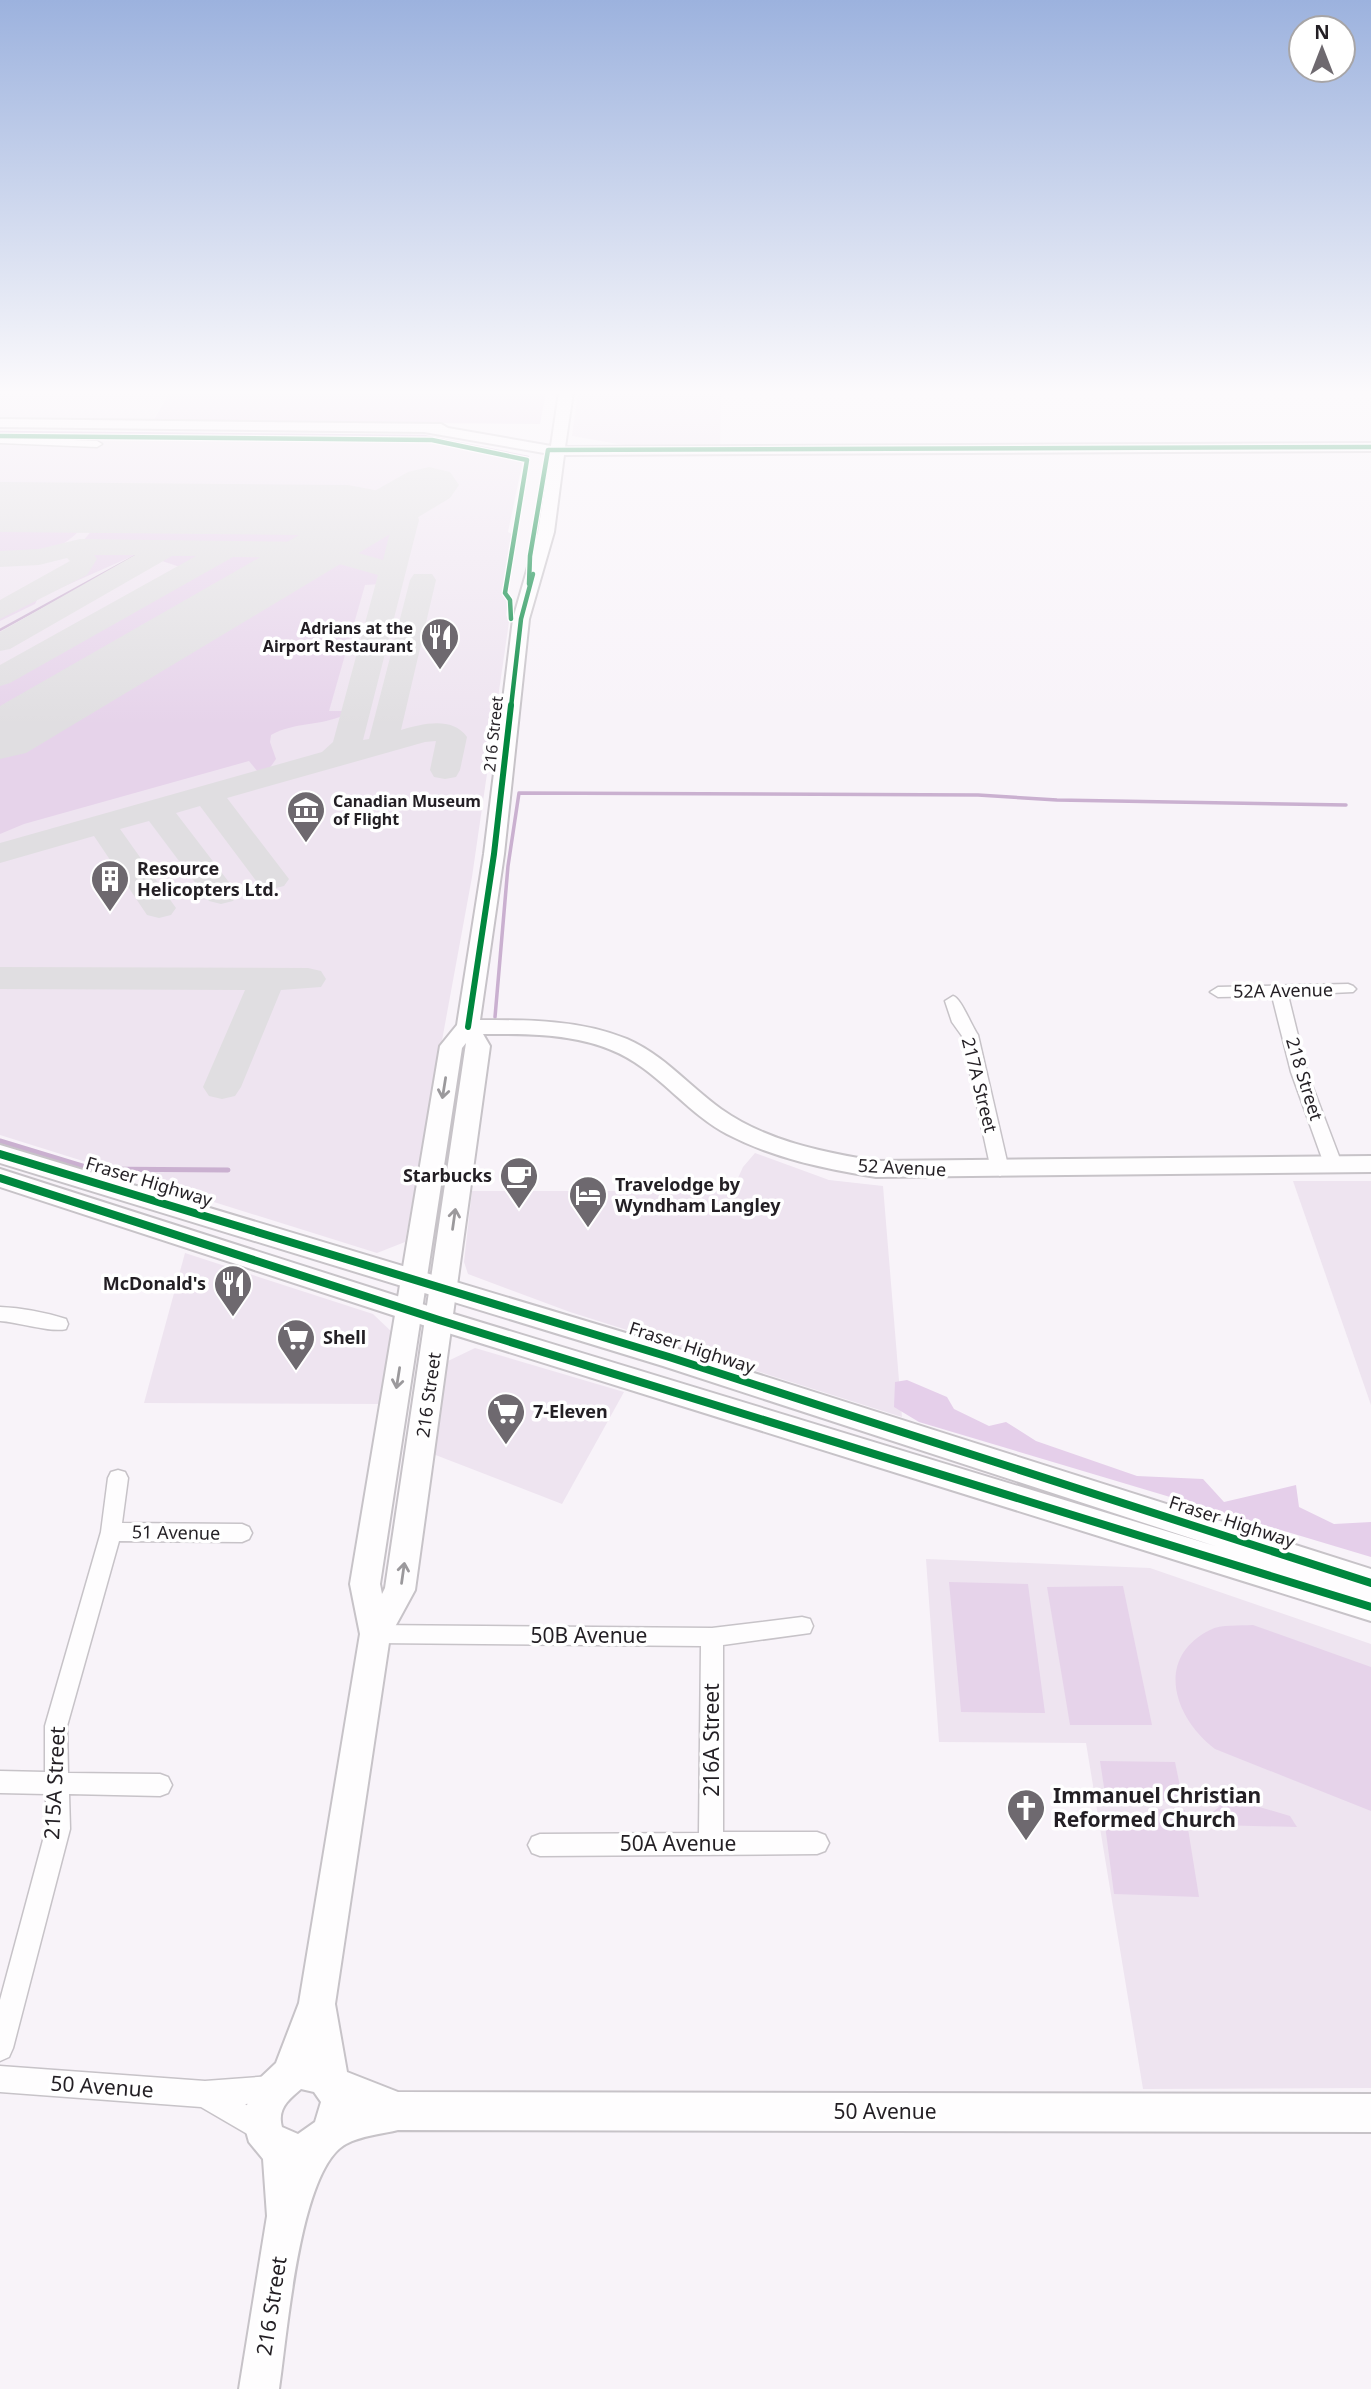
<svg xmlns="http://www.w3.org/2000/svg" width="1371" height="2389" font-family="'Noto Sans',sans-serif">
<style>
.built{fill:#eee4f0}
.green{fill:#e6d3ea}
.forest{fill:#e5cfea}
.lines{fill:none;stroke-linecap:round;stroke-linejoin:round}
.stream-far2{stroke:#cab0d0;stroke-width:2.5}
.stream-far1{stroke:#cab0d0;stroke-width:3.5}
.stream{stroke:#cab0d0;stroke-width:5}
.taxiway{fill:#e0dee1;fill-rule:evenodd}
.runway{fill:#e0dee1;fill-rule:evenodd}
.street-casing{stroke:#c7c3c8;stroke-width:3}
.secondary-casing{stroke:#c7c3c8;stroke-width:4}
.primary-casing{stroke:#c7c3c8;stroke-width:4}
.street{fill:#fefdfe;fill-rule:evenodd}
.secondary{fill:#fefdfe;fill-rule:evenodd}
.primary{fill:#fefdfe;fill-rule:evenodd}
.cycleway-far2-casing{stroke:#fff;stroke-width:7}
.cycleway-far1-casing{stroke:#fff;stroke-width:10}
.cycleway-casing{stroke:#fff;stroke-width:12}
.cycleway-far2{stroke:#00873e;stroke-width:4.5}
.cycleway-far1{stroke:#00873e;stroke-width:6}
.cycleway{stroke:#00873e;stroke-width:8}
.oneway{stroke:#9b999c}
.labels{text-anchor:middle;stroke-width:7;stroke-linejoin:round;paint-order:stroke}
.far-poi-label{font-size:16px;font-weight:bold;fill:#231f24;stroke:#fff;text-anchor:end}
.far-street-label{font-size:16px;fill:#231f24;stroke:#fff}
.poi-label{font-size:18px;font-weight:bold;fill:#231f24;stroke:#fff;text-anchor:start}
.street-label{font-size:18px;fill:#231f24;stroke:#fff}
.near-street-label{font-size:21px;fill:#231f24;stroke:#fff}
.near-poi-label{font-size:21px;font-weight:bold;fill:#231f24;stroke:#fff;text-anchor:start}
</style>
<rect width="100%" height="100%" fill="#f8f3f9"/>
<g class="built">
<polygon points="0,392 170,392 149,426 0,424"/>
<polygon points="578,392 721,392 720,447 641,448 572,436"/>
<polygon points="0,437 434,441 523,460 508,532 513,535 503,592 508,600 506,615 509,622 472,877 405,1242 377,1253 0,1135"/>
<polygon points="755,1153 829,1180 883,1186 902,1417 570,1312 468,1274 464,1262 472,1191 732,1191 743,1167"/>
<polygon points="1293,1181 1371,1181 1371,1405"/>
<polygon points="185,1253 373,1314 395,1335 382,1404 144,1403"/>
<polygon points="475,1348 624,1392 562,1504 433,1454 444,1369 448,1361"/>
<polygon points="926,1559 1150,1568 1371,1644 1371,2088 1143,2089 1086,1743 939,1742"/>
</g>
<g class="green">
<polygon points="170,392 546,392 540,424 153,421"/>
<polygon points="0,491 350,494 377,505 369,509 0,506"/>
<path d="M0,520L85,521L87,522C62,553 38,555 0,556Z"/>
<polygon points="105,520 345,523 304,547 85,544 83,541 99,522"/>
<polygon points="381,523 398,524 386,567 335,550"/>
<polygon points="81,549 146,550 38,598 35,604 0,621 0,613 80,570 88,561"/>
<polygon points="170,550 205,551 208,555 186,569 156,559"/>
<polygon points="230,551 296,552 0,724 0,681"/>
<path d="M327,555L384,572L381,584L365,585L329,711H346L344,715C321,726 294,722 271,735L270,742L276,759L269,769L258,772L249,761L24,824L0,834V749Z"/>
<polygon points="949,1582 1028,1584 1045,1713 961,1712"/>
<polygon points="1123,1586 1152,1725 1070,1725 1047,1587"/>
<path d="M1253,1625L1371,1667V1811L1215,1749C1174,1718 1154,1658 1210,1630C1221,1624 1240,1626 1253,1625Z"/>
<polygon points="1100,1761 1175,1762 1183,1801 1106,1800"/>
<polygon points="1229,1798 1290,1816 1297,1827 1216,1825 1213,1812"/>
<polygon points="1149,1809 1185,1810 1199,1897 1114,1894 1105,1825 1151,1827"/>
</g>
<polygon class="forest" points="907,1380 947,1397 954,1409 989,1426 1006,1422 1036,1441 1137,1476 1203,1479 1224,1502 1296,1485 1299,1507 1334,1524 1371,1522 1371,1557 919,1422 894,1407 895,1382"/>
<g class="lines">
<g class="stream-far2">
<polyline points="0,432 424,436 528,457"/>
<polyline points="0,630 135,556"/>
</g>
<polyline class="stream-far1" points="495,1017 508,866 519,793 978,795 1057,800 1346,805"/>
<polyline class="stream" points="0,1141 92,1169 228,1170"/>
<g class="taxiway">
<path d="M0,482L348,485C371,490 412,493 419,520L363,740L369,739L410,580L414,574H432L436,580L401,730C422,724 452,716 467,737L460,770L456,777L445,779L434,777L430,770L436,741L425,742L227,798L289,879L284,886L272,889L260,886L200,806L176,813L238,894L233,901L221,904L209,901L149,821L120,829L176,908L171,915L159,918L147,915L94,836L0,863V843L322,752L333,742L378,575L318,558L233,557L10,683L0,686V665L196,556H172L10,649L0,651V632L135,555H94L97,559L87,575L0,619V600L70,561L67,558L39,565L0,567V551L39,549L80,539L319,542L383,560L393,520L386,510L347,499L0,496Z"/>
<polygon points="0,967 308,968 321,971 326,979 321,987 281,990 241,1087 235,1096 222,1099 209,1096 203,1087 245,990 0,989"/>
</g>
<polygon class="runway" points="429,467 450,472 459,485 450,498 26,753 0,759 0,706 299,535 0,532 0,494 362,498 408,472"/>
<defs>
<g id="street">
<polygon points="0,437 97,441 102,444 97,447 0,443"/>
<polygon points="1348,984 1353,986 1356,989 1353,992 1288,995 1307,1072 1342,1164 1333,1170 1324,1164 1291,1072 1272,996 1218,997 1210,992 1218,987"/>
<path d="M953,996C961,998 971,1025 978,1035L1009,1170L1000,1176L991,1170L962,1036L952,1022L945,1001Z"/>
<path d="M0,1307C22,1308 44,1312 66,1319L68,1324L66,1329C51,1333 18,1322 0,1321Z"/>
<polygon points="118,1470 125,1472 128,1478 122,1523 242,1524 249,1527 252,1533 249,1539 242,1542 119,1541 67,1726 68,1773 160,1774 168,1777 172,1785 168,1793 160,1796 69,1794 70,1829 13,2048 9,2057 0,2061 0,2000 46,1829 46,1794 0,1793 0,1771 45,1772 45,1726 101,1532 108,1478 111,1472"/>
<polygon points="802,1617 810,1619 813,1626 810,1633 723,1645 723,1832 817,1832 825,1835 829,1843 825,1851 817,1854 540,1856 532,1853 528,1845 532,1837 540,1834 699,1833 701,1646 375,1643 367,1641 364,1634 367,1627 375,1625 712,1628"/>
<polygon points="0,2066 205,2081 271,2076 280,2080 284,2089 280,2098 271,2102 245,2104 270,2120 274,2129 270,2138 261,2142 201,2107 0,2092"/>
</g>
<path id="secondary" d="M559,392H573L565,447L1371,443V451L564,455L554,532L529,619L504,854L480,1020C530,1020 580,1020 627,1039C664,1055 689,1086 721,1109C766,1141 822,1152 876,1161L1371,1156V1172L876,1177C825,1169 773,1158 727,1134C695,1117 672,1089 643,1068C597,1033 538,1034 483,1034L490,1046L415,1590L390,1636L335,2004L347,2072L398,2092L1371,2094V2132L398,2130C382,2134 360,2136 346,2144C299,2169 287,2337 279,2389H239L267,2216L263,2159L249,2142L242,2117L257,2081L276,2063L299,2003L360,1634L350,1584L440,1046L457,1025L484,854L513,619L538,532L550,454L424,432L0,427V419L441,424L448,428L551,446ZM466,1043L385,1588L382,1594L380,1584L462,1048ZM301,2089L314,2092L321,2102L315,2122L298,2134L282,2127C277,2109 288,2100 301,2089Z"/>
<polygon id="primary" points="0,1145 669,1346 1371,1569 1371,1621 429,1327 0,1187 0,1169 447,1312 1215,1546 663,1366 0,1163"/>
</defs>
<use href="#street" class="street-casing"/>
<use href="#secondary" class="secondary-casing"/>
<use href="#primary" class="primary-casing"/>
<use href="#street" class="street"/>
<use href="#secondary" class="secondary"/>
<use href="#primary" class="primary"/>
<defs>
<g id="cycleway-far2">
<polyline points="0,436 432,440 527,460 505,593 510,600 511,619"/>
<polyline points="529,584 530,556 548,450 1371,447"/>
<polyline points="511,707 521,619 533,574"/>
</g>
<polyline id="cycleway-far1" points="468,1027 494,854 511,705"/>
<g id="cycleway">
<polyline points="0,1154 669,1357 1371,1583"/>
<polyline points="0,1178 439,1320 1371,1607"/>
</g>
</defs>
<use href="#cycleway-far2" class="cycleway-far2-casing"/>
<use href="#cycleway-far1" class="cycleway-far1-casing"/>
<use href="#cycleway" class="cycleway-casing"/>
<use href="#cycleway-far2" class="cycleway-far2"/>
<use href="#cycleway-far1" class="cycleway-far1"/>
<use href="#cycleway" class="cycleway"/>
</g>
<defs><path id="oneway-shaft" d="M-6 0H5M1.5-3L5.5 0L1.5 3" fill="none" stroke-width="1.6" stroke-linecap="round" stroke-linejoin="round" transform="scale(1.75)"/></defs>
<g class="oneway">
<use href="#oneway-shaft" transform="translate(444 1088) rotate(99)"/>
<use href="#oneway-shaft" transform="translate(454 1219) rotate(-82)"/>
<use href="#oneway-shaft" transform="translate(398 1378) rotate(99)"/>
<use href="#oneway-shaft" transform="translate(403 1573) rotate(-82)"/>
</g>
<linearGradient id="sky" x2="0" y2="1"><stop stop-color="#9cb2de"/><stop offset="0.54" stop-color="#fcfafc"/><stop offset="1" stop-color="#fcfafc" stop-opacity="0"/></linearGradient>
<rect width="1371" height="726" fill="url(#sky)"/>
<defs>
<symbol id="restaurant-pin" viewBox="-11 -11 22 30"><path d="M0 17L-7.5 6A9.5 9.5 0 1 1 7.5 6Z" fill="#6e696f" stroke="#fff"/><path d="M-5-6h1v4h1v-4h1v4h1v-4h1v5L-1.5 .5V6h-2V.5L-5-1ZM5-6V6H3V1.5H1.5Q1.5-4 5-6Z" fill="#fff"/></symbol>
<symbol id="museum-pin" viewBox="-11 -11 22 30"><path d="M0 17L-7.5 6A9.5 9.5 0 1 1 7.5 6Z" fill="#6e696f" stroke="#fff"/><path d="M0-6L6-3V-2H-6V-3ZM-5-1h2V3h-2ZM-1-1h2V3h-2ZM3-1h2V3H3ZM-6 4H6V6H-6Z" fill="#fff"/></symbol>
<symbol id="building-pin" viewBox="-11 -11 22 30"><path d="M0 17L-7.5 6A9.5 9.5 0 1 1 7.5 6Z" fill="#6e696f" stroke="#fff"/><path d="M-4-6H4V6H1V3H-1V6H-4ZM-2.5-4.3h1.7v1.8h-1.7ZM.8-4.3h1.7v1.8H.8ZM-2.5-1h1.7V.8h-1.7ZM.8-1h1.7V.8H.8Z" fill="#fff"/></symbol>
<symbol id="cafe-pin" viewBox="-11 -11 22 30"><path d="M0 17L-7.5 6A9.5 9.5 0 1 1 7.5 6Z" fill="#6e696f" stroke="#fff"/><path d="M-5.5-4.5H6V0H3Q3 3.5 0 3.5H-2.5Q-5.5 3.5-5.5 0ZM3-3.2v2h1.7v-2ZM-6 4.5H4V6H-6Z" fill="#fff"/></symbol>
<symbol id="hotel-pin" viewBox="-11 -11 22 30"><path d="M0 17L-7.5 6A9.5 9.5 0 1 1 7.5 6Z" fill="#6e696f" stroke="#fff"/><path d="M-6-4.5h1.5V1H6V5H4.5V3h-9V5H-6ZM-4 0a1.8 1.8 0 1 1 3.6 0ZM.5 0V-2.5h3Q6-2.5 6 0Z" fill="#fff"/></symbol>
<symbol id="supermarket-pin" viewBox="-11 -11 22 30"><path d="M0 17L-7.5 6A9.5 9.5 0 1 1 7.5 6Z" fill="#6e696f" stroke="#fff"/><path d="M-6-5.5h2.5l.6 2H6L4.5 2H-2.5L-4.4-4H-6ZM-1.5 3.2a1.3 1.3 0 1 0 .1 0ZM3 3.2a1.3 1.3 0 1 0 .1 0Z" fill="#fff"/></symbol>
<symbol id="church-pin" viewBox="-11 -11 22 30"><path d="M0 17L-7.5 6A9.5 9.5 0 1 1 7.5 6Z" fill="#6e696f" stroke="#fff"/><path d="M-1.2-6h2.4v3.5h3.3v2.4h-3.3V6h-2.4V-.1h-3.3v-2.4h3.3Z" fill="#fff"/></symbol>
</defs>
<g fill-rule="evenodd">
<use href="#restaurant-pin" x="418" y="615" width="44" height="60"/>
<use href="#museum-pin" x="284" y="788" width="44" height="60"/>
<use href="#building-pin" x="88" y="857" width="44" height="60"/>
<use href="#cafe-pin" x="497" y="1154" width="44" height="60"/>
<use href="#hotel-pin" x="566" y="1173" width="44" height="60"/>
<use href="#restaurant-pin" x="211" y="1262" width="44" height="60"/>
<use href="#supermarket-pin" x="274" y="1316" width="44" height="60"/>
<use href="#supermarket-pin" x="484" y="1390" width="44" height="60"/>
<use href="#church-pin" x="1004" y="1786" width="44" height="60"/>
</g>
<g class="labels">
<g class="far-poi-label">
<text x="413" y="634">Adrians at the<tspan x="413" dy="18">Airport Restaurant</tspan></text>
<text x="333" y="807" text-anchor="start">Canadian Museum<tspan x="333" dy="18">of Flight</tspan></text>
</g>
<g class="far-street-label">
<text transform="translate(493 734) rotate(-84)" y="6">216 Street</text>
</g>
<g class="poi-label">
<text x="137" y="875">Resource<tspan x="137" dy="21">Helicopters Ltd.</tspan></text>
<text x="492" y="1182" text-anchor="end">Starbucks</text>
<text x="615" y="1191">Travelodge by<tspan x="615" dy="21">Wyndham Langley</tspan></text>
<text x="206" y="1290" text-anchor="end">McDonald's</text>
<text x="323" y="1344">Shell</text>
<text x="533" y="1418">7-Eleven</text>
</g>
<g class="street-label">
<text transform="translate(1283 991) rotate(-1)" y="6">52A Avenue</text>
<text transform="translate(1304 1079) rotate(73)" y="6">218 Street</text>
<text transform="translate(979 1085) rotate(76)" y="6">217A Street</text>
<text transform="translate(902 1168) rotate(3)" y="6">52 Avenue</text>
<text transform="translate(149 1182) rotate(17)" y="6">Fraser Highway</text>
<text transform="translate(692 1348) rotate(18)" y="6">Fraser Highway</text>
<text transform="translate(429 1395) rotate(-82)" y="6">216 Street</text>
<text transform="translate(1232 1522) rotate(18)" y="6">Fraser Highway</text>
<text transform="translate(176 1533) rotate(1)" y="6">51 Avenue</text>
</g>
<g class="near-street-label">
<text x="589" y="1643">50B Avenue</text>
<text transform="translate(712 1740) rotate(-90)" y="7">216A Street</text>
<text transform="translate(55 1783) rotate(-87)" y="7">215A Street</text>
<text x="678" y="1851">50A Avenue</text>
<text transform="translate(102 2087) rotate(4)" y="7">50 Avenue</text>
<text x="885" y="2119">50 Avenue</text>
<text transform="translate(272 2306) rotate(-81)" y="7">216 Street</text>
</g>
<g class="near-poi-label">
<text x="1053" y="1803">Immanuel Christian<tspan x="1053" dy="24">Reformed Church</tspan></text>
</g>
</g>
<g transform="translate(1322 49)"><circle r="33" fill="#ffffff" stroke="#a7a5a7" stroke-width="2"/>
<path d="M0-5L12 26L0 18L-12 26Z" fill="#6e696f"/>
<text y="-10" font-size="19" font-weight="bold" text-anchor="middle" fill="#231f24">N</text>
</g>
</svg>
